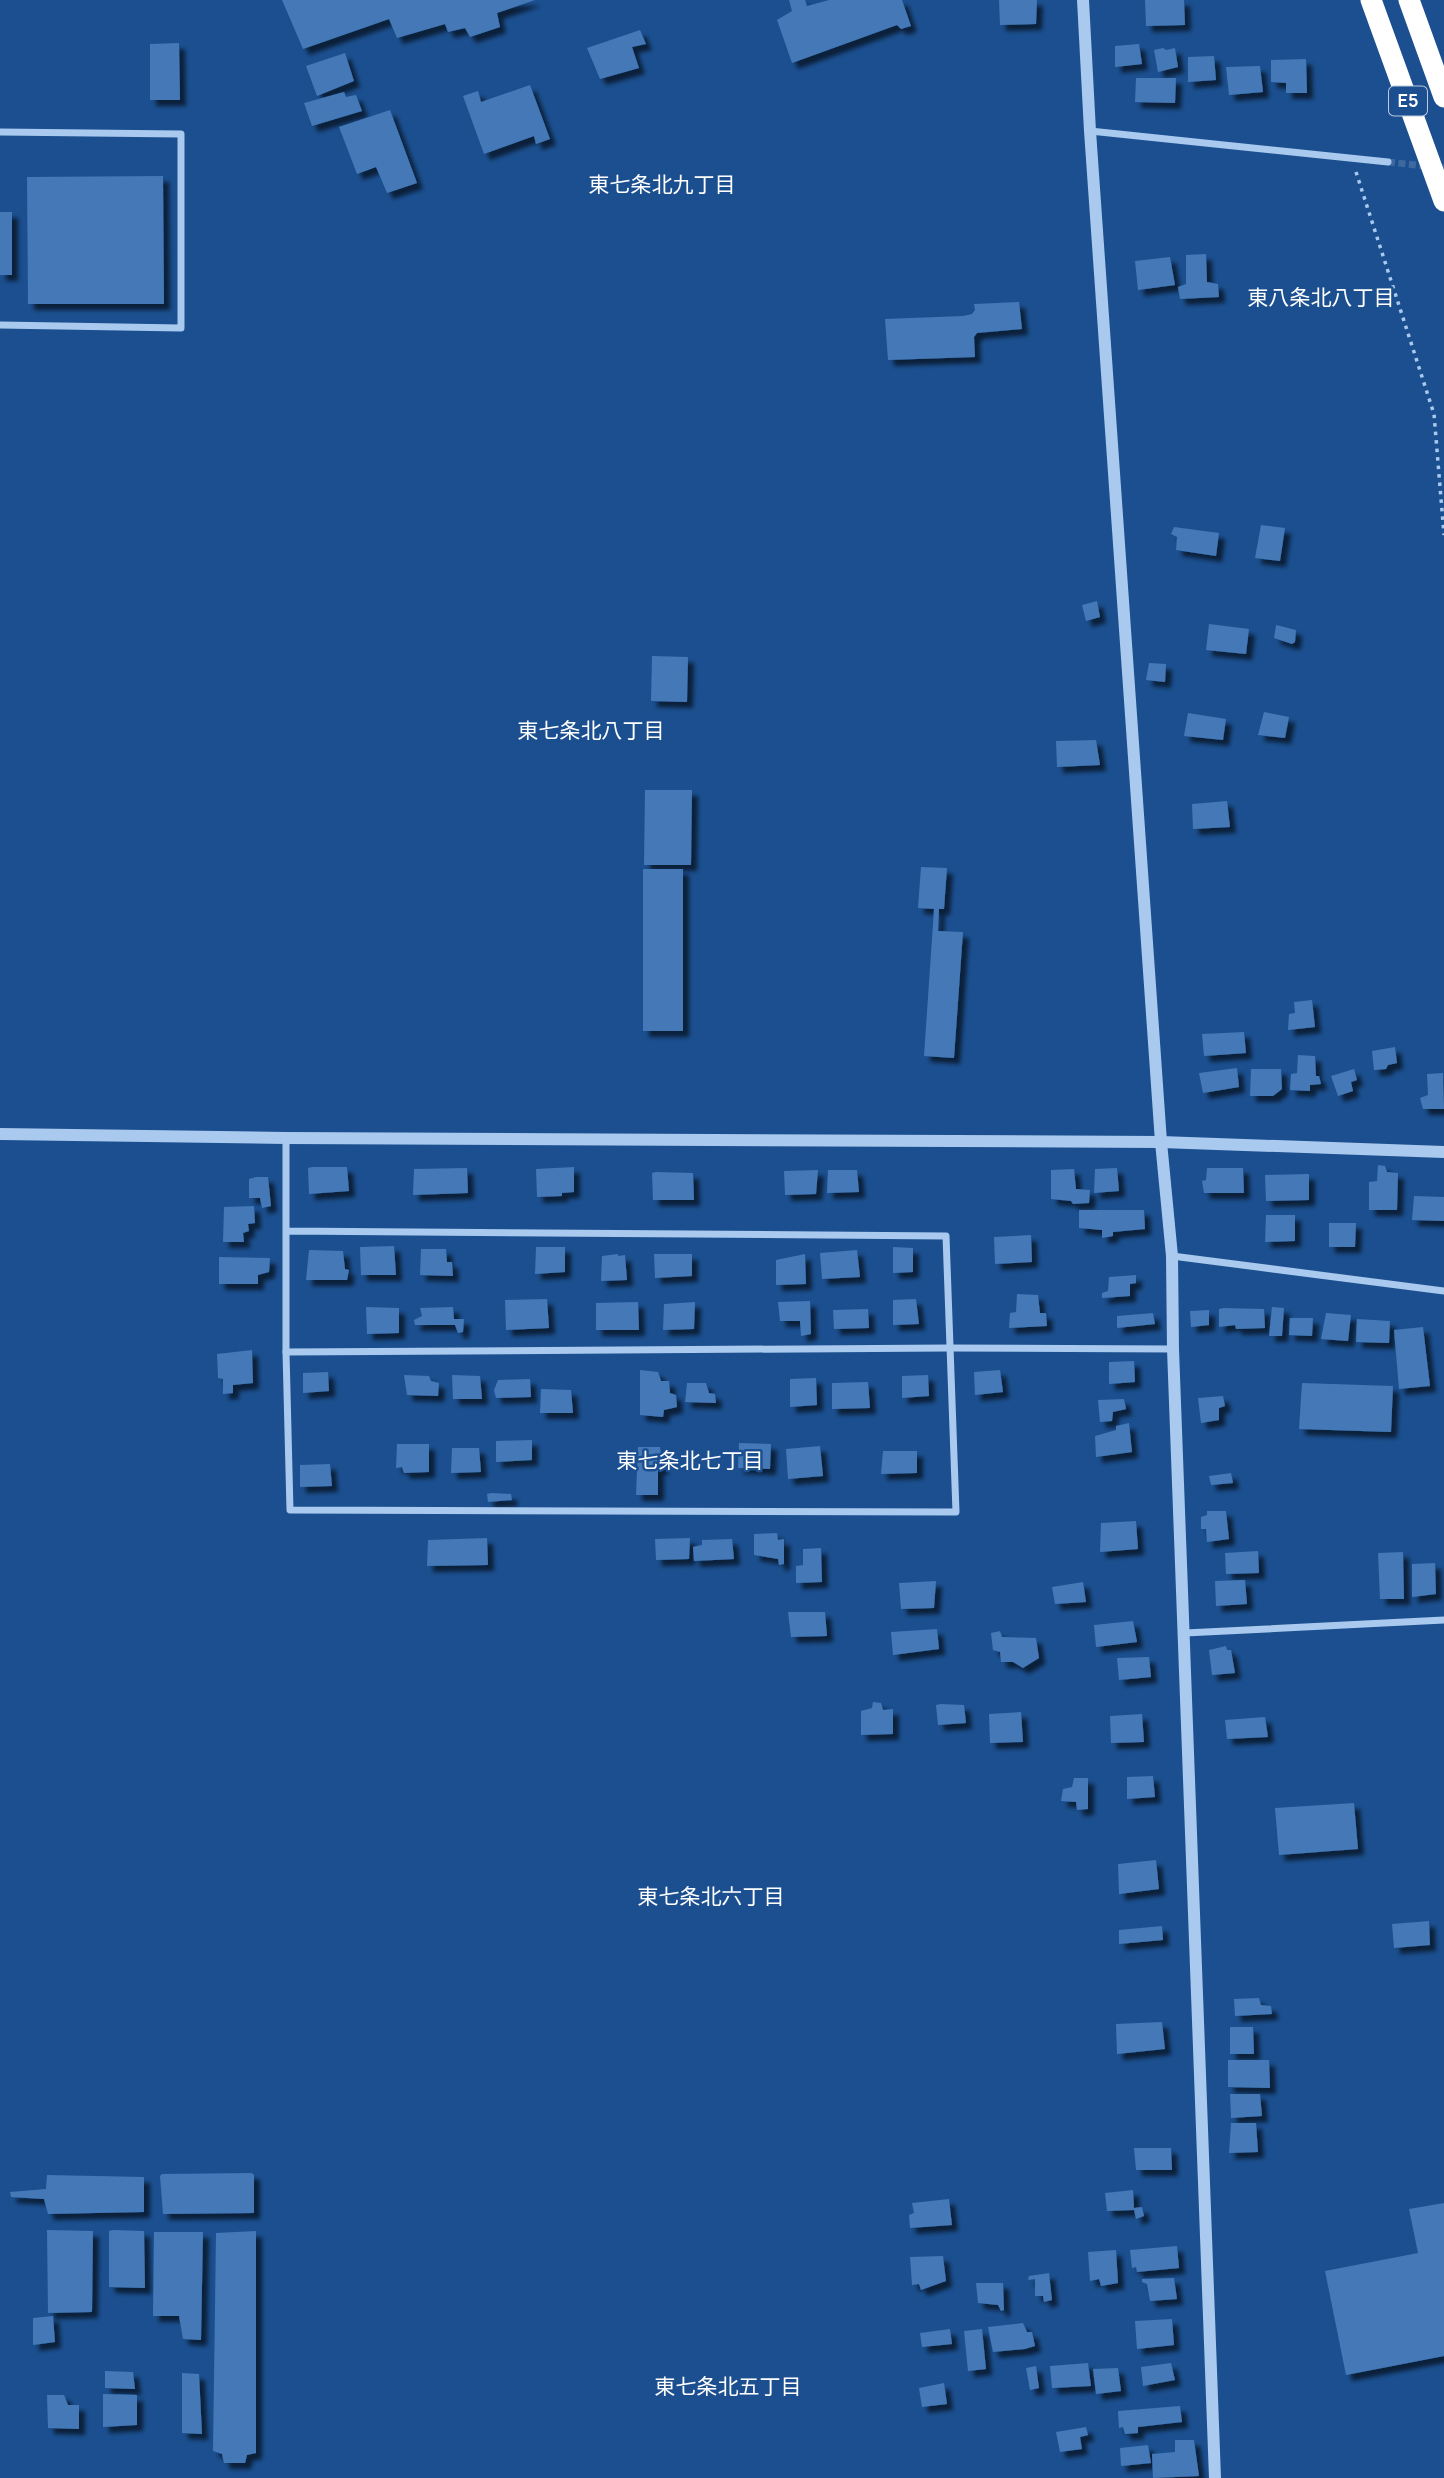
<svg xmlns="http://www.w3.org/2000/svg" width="1444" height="2478" font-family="Manrope,'Noto Sans JP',sans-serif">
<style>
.building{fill:#4478b7;filter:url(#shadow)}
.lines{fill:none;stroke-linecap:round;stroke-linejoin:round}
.minor-tunnel{stroke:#3d69a0;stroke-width:7;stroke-dasharray:7 3.5;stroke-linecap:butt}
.path{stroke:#a9c9ee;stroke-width:3.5;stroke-dasharray:3.5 5;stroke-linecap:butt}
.minor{stroke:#a9c9ee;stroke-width:7}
.tertiary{stroke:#a9c9ee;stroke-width:12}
.motorway{stroke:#fff;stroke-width:21}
.labels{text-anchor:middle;stroke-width:5;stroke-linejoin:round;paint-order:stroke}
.shield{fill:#1b4f8f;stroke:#bbcadd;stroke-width:2}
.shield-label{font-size:18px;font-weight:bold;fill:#fff}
.neighbourhood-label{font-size:21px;fill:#fff;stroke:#1b4f8f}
</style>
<defs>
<filter id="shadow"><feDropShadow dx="6" dy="6" stdDeviation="2" flood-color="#0009"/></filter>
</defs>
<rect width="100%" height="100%" fill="#1b4f8f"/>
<g class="building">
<polygon points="282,0 535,0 497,13 500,27 470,37 465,28 448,32 445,24 397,38 389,19 303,49"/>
<polygon points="789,0 805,0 807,6 829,0 902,0 911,26 901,29 897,25 792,63 777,20 792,11"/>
<polygon points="999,0 1037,0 1036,24 1000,25"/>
<polygon points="1145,0 1184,0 1185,25 1146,26"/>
<polygon points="640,30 646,44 632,47 639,68 600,79 587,48"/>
<polygon points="179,43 180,100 150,100 150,44"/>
<polygon points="1139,44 1142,64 1115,67 1115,46"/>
<polygon points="1163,48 1166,50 1175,48 1178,67 1158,72 1154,50"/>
<polygon points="345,53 354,81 317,96 306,66"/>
<polygon points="1214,56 1216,80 1188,82 1188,57"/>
<polygon points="1306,59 1307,93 1286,93 1286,83 1271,82 1271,60"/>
<polygon points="1260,66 1263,92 1229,95 1226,67"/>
<polygon points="1136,78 1176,78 1175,103 1135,102"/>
<polygon points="530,85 550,139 536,144 534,136 484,154 463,96 478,91 481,102"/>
<polygon points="344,92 346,97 356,95 362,111 312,126 304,103"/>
<polygon points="390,110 417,183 387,193 376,167 357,174 339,127"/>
<polygon points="163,176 164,304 28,304 27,177"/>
<rect x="0" y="212" width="12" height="63"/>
<polygon points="1206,254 1207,282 1218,284 1219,297 1180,299 1178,287 1186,284 1186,255"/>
<polygon points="1170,257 1175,285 1138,290 1135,261"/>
<polygon points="1019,302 1022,329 977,333 974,337 975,357 888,360 885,319 963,316 972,314 975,310 974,304"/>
<polygon points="1261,525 1285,528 1280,561 1255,558"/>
<polygon points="1174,527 1219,533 1216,556 1176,550 1177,537 1171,534"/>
<polygon points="1097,601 1100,617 1086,621 1082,605"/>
<polygon points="1209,624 1249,629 1246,654 1206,650"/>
<polygon points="1276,625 1296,630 1295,642 1292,644 1274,638"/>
<polygon points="652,656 688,657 687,702 651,701"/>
<polygon points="1149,663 1166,664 1165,682 1146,680"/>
<polygon points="1264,712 1289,717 1285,738 1258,735"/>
<polygon points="1188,713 1226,719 1223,740 1184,736"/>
<polygon points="1096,740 1100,765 1057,767 1056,741"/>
<polygon points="645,790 692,790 691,865 644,865"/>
<polygon points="1227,801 1230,827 1193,829 1192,804"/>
<polygon points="921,867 947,868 944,909 939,909 938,931 963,932 954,1058 924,1056 934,909 918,908"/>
<rect x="643" y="869" width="40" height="162"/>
<polygon points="1312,1000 1315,1027 1288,1030 1289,1014 1295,1013 1294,1002"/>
<polygon points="1244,1032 1246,1053 1204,1056 1202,1034"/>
<polygon points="1395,1047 1397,1063 1388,1065 1386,1069 1374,1070 1372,1051"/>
<polygon points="1298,1055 1315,1056 1316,1076 1319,1076 1321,1084 1310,1085 1310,1091 1290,1090 1291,1074 1297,1073"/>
<polygon points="1237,1068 1239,1087 1203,1093 1199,1073"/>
<polygon points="1251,1069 1281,1069 1282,1089 1273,1096 1250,1096"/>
<polygon points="1354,1069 1357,1080 1351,1082 1353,1091 1338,1096 1331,1076"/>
<polygon points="1443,1073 1444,1109 1423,1109 1420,1098 1428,1095 1427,1074"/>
<polygon points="1378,1165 1385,1166 1387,1172 1398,1173 1397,1210 1369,1210 1369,1182 1377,1181"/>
<polygon points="312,1167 347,1167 349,1191 309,1194 308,1168"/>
<polygon points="574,1167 574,1192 562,1193 562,1196 537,1197 536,1169"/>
<polygon points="467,1168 468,1193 413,1195 414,1169"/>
<polygon points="1117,1168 1119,1191 1094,1193 1095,1169"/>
<polygon points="1207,1168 1243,1168 1244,1193 1204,1193 1202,1181 1206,1180"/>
<polygon points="1074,1169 1076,1189 1090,1190 1089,1203 1073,1204 1071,1201 1051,1199 1051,1170"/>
<polygon points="818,1170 816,1194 785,1195 784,1171"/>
<polygon points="828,1170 857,1170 859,1192 827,1193"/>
<polygon points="656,1172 693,1173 694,1200 653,1200 652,1173"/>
<polygon points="1309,1174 1309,1200 1266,1201 1265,1175"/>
<polygon points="256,1177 268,1177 271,1206 262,1208 260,1198 249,1198 249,1179"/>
<polygon points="1414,1196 1444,1197 1444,1221 1412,1220"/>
<polygon points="254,1206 255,1223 248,1224 249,1231 243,1233 244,1242 223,1242 224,1207"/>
<polygon points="1079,1210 1144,1210 1145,1229 1113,1232 1113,1236 1102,1238 1102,1230 1079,1228"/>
<polygon points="1266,1215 1295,1215 1295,1241 1265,1242"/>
<polygon points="1329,1223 1356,1223 1355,1247 1329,1247"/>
<polygon points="1031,1235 1032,1262 995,1264 994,1237"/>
<polygon points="394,1246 396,1275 361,1275 360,1247"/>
<polygon points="536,1247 565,1247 565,1272 535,1274"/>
<polygon points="893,1247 913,1248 913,1272 893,1273"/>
<polygon points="421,1249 446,1249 447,1262 452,1262 453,1276 420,1275"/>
<polygon points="309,1250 343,1251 345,1269 349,1270 347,1280 306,1280"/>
<polygon points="857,1250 860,1277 822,1279 820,1253"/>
<polygon points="618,1254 618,1256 625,1255 627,1280 601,1281 602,1256"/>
<polygon points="654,1254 692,1254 692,1276 655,1278"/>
<polygon points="805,1254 806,1284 776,1285 776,1260"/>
<polygon points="219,1257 270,1258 269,1272 258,1275 258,1284 219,1284"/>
<polygon points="1136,1275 1136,1283 1130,1284 1130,1296 1102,1298 1102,1293 1108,1291 1109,1277"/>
<polygon points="1017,1294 1038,1295 1040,1313 1046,1313 1047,1326 1009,1328 1010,1313 1016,1312"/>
<polygon points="547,1299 549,1328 506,1330 505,1300"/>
<polygon points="916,1299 919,1324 893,1325 893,1300"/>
<polygon points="810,1301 811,1334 801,1336 800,1321 780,1321 778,1302"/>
<polygon points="638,1302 639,1330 596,1330 596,1303"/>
<polygon points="695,1302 694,1329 663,1330 664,1304"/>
<polygon points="366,1307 399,1308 399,1333 367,1334"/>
<polygon points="453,1307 454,1319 464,1319 463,1332 458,1333 455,1325 415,1325 414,1320 422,1316 420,1308"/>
<polygon points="1272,1307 1284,1308 1282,1336 1269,1336"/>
<polygon points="1224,1308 1264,1309 1265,1328 1236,1329 1235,1325 1219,1327 1219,1309"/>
<polygon points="868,1309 869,1328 834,1329 833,1310"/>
<polygon points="1209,1310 1209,1325 1191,1327 1190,1311"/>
<polygon points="1153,1313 1155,1324 1117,1328 1117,1316"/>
<polygon points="1326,1313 1351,1315 1348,1341 1321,1339"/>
<polygon points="1290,1318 1313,1318 1312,1336 1289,1335"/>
<polygon points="1357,1319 1390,1321 1389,1343 1356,1342"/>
<polygon points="1423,1327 1430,1386 1399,1389 1394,1330"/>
<polygon points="252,1350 253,1383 233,1385 233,1393 223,1394 223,1379 218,1378 217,1354"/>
<polygon points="1134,1361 1135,1382 1109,1384 1109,1362"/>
<polygon points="640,1370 658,1372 661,1381 669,1381 670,1393 676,1395 677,1407 664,1410 663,1417 640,1415"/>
<polygon points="1000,1370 1003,1392 975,1395 974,1372"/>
<polygon points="328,1372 329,1391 303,1393 303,1373"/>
<polygon points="404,1375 429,1376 431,1381 439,1383 438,1396 407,1395"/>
<polygon points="452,1375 480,1376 482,1399 453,1399"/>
<polygon points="928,1375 929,1396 902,1398 902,1376"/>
<polygon points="816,1378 817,1405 790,1407 790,1379"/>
<polygon points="530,1379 531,1397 496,1398 494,1390 498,1380"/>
<polygon points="868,1382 870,1408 832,1409 832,1383"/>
<polygon points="687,1383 706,1383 709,1393 715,1394 716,1403 685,1402"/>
<polygon points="1302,1383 1393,1386 1391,1432 1299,1429"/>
<polygon points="541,1389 571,1390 573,1413 540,1413"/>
<polygon points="1223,1396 1225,1406 1219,1408 1219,1420 1201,1423 1198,1398"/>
<polygon points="1124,1399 1126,1409 1113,1412 1112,1421 1100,1422 1098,1400"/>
<polygon points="1129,1423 1132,1452 1096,1457 1095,1436 1116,1430 1116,1426"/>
<polygon points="532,1440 532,1460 496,1462 496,1441"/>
<polygon points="739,1443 771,1444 770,1469 738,1468"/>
<polygon points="397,1444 429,1444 429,1472 404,1473 402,1467 396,1468"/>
<polygon points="820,1446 823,1476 788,1479 786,1449"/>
<polygon points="638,1447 660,1447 663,1468 658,1469 658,1495 636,1495"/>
<polygon points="452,1448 479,1448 481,1472 451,1473"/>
<polygon points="883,1451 917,1451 917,1473 881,1474"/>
<polygon points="330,1464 332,1486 300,1487 300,1465"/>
<polygon points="1231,1473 1233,1483 1211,1485 1209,1476"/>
<polygon points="491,1493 511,1494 512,1500 488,1502 487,1494"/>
<polygon points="1207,1511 1226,1511 1229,1539 1207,1542 1206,1529 1201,1529 1201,1517 1207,1515"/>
<polygon points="1136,1521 1138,1549 1100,1552 1101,1523"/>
<polygon points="777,1533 778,1540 784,1539 784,1564 779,1565 778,1559 754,1555 754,1534"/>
<polygon points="487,1538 488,1565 427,1566 428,1540"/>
<polygon points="690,1538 689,1559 656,1560 655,1539"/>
<polygon points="732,1539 734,1559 694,1561 693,1547 702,1545 702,1540"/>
<polygon points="821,1548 822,1582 796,1583 796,1566 803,1565 803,1549"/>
<polygon points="1258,1551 1259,1573 1226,1574 1225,1553"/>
<polygon points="1403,1552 1404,1599 1380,1599 1378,1553"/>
<polygon points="1435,1563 1436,1594 1412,1597 1412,1564"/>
<polygon points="1245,1580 1247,1604 1216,1606 1215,1581"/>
<polygon points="936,1581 934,1608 901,1609 899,1583"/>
<polygon points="1083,1582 1086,1602 1055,1604 1052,1587"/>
<polygon points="788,1612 825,1612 827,1636 791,1637"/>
<polygon points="1133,1621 1137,1642 1096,1647 1094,1625"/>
<polygon points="937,1629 939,1649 893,1655 891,1632"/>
<polygon points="1000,1631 1002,1637 1036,1638 1039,1658 1023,1668 1013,1662 1001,1662 1000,1652 993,1650 991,1633"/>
<polygon points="1226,1646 1227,1650 1231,1650 1235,1673 1212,1675 1209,1650"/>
<polygon points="1149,1657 1151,1677 1119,1680 1117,1658"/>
<polygon points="873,1702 881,1703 883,1710 893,1709 893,1734 861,1735 861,1711 872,1708"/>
<polygon points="941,1704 964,1705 966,1723 938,1725 936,1705"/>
<polygon points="1021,1712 1023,1742 990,1743 989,1714"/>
<polygon points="1142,1714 1144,1742 1111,1743 1110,1716"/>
<polygon points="1265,1717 1268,1737 1227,1739 1225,1720"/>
<polygon points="1153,1776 1155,1797 1127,1799 1127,1777"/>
<polygon points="1074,1778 1088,1778 1088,1809 1077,1810 1076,1802 1061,1801 1063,1789 1072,1787"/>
<polygon points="1354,1803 1358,1849 1279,1855 1275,1808"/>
<polygon points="1156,1860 1159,1889 1119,1894 1118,1864"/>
<polygon points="1429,1921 1430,1945 1394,1948 1392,1924"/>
<polygon points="1162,1926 1163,1940 1119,1944 1119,1930"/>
<polygon points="1259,1998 1261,2005 1271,2006 1272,2014 1235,2016 1234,1999"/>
<polygon points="1162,2022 1165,2049 1117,2054 1116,2024"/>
<polygon points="1230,2027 1253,2027 1254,2054 1230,2054"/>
<polygon points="1228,2060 1269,2060 1270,2088 1228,2087"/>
<polygon points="1230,2094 1260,2094 1262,2116 1231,2118"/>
<polygon points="1231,2123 1256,2123 1258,2152 1229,2153"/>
<polygon points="1134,2148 1171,2148 1172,2170 1136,2170"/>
<polygon points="252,2173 254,2175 254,2213 163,2214 160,2176 162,2174"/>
<polygon points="47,2175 144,2177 144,2212 48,2214 44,2199 11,2197 10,2192 46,2189"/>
<polygon points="1133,2190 1134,2208 1142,2207 1144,2216 1136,2219 1134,2210 1107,2211 1105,2193"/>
<polygon points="949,2199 952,2225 910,2228 909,2215 914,2213 912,2203"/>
<polygon points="1444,2203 1444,2356 1346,2375 1325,2271 1418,2253 1409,2209"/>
<polygon points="47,2230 93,2231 92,2312 48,2313"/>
<polygon points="113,2230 144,2231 145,2288 109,2287 109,2231"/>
<polygon points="256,2231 256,2453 247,2455 245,2463 224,2463 222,2454 213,2451 216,2233"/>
<polygon points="154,2232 203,2232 201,2340 183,2339 179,2316 153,2316"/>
<polygon points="1177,2246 1179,2268 1137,2272 1136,2267 1132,2268 1130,2250"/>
<polygon points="1116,2250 1118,2283 1101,2286 1099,2279 1090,2281 1088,2252"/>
<polygon points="943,2256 946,2281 921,2290 919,2284 912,2285 910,2257"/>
<polygon points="1049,2273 1052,2300 1044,2302 1043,2296 1035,2296 1035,2279 1028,2280 1029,2276"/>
<polygon points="1174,2278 1177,2299 1150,2301 1147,2284 1142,2282 1142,2279"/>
<polygon points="976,2283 1003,2283 1004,2310 1001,2311 998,2305 978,2303"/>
<polygon points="53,2316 55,2342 33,2345 33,2318"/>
<polygon points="1172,2319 1174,2345 1137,2349 1135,2321"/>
<polygon points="1023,2323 1027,2332 1032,2332 1035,2346 1025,2349 993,2352 988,2327"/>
<polygon points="950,2329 952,2344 922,2347 920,2333"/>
<polygon points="982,2329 986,2369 968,2371 964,2331"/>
<polygon points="1088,2363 1091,2386 1052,2388 1050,2366"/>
<polygon points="1171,2363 1175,2380 1143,2386 1141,2367"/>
<polygon points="1036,2366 1039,2388 1030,2390 1026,2368"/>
<polygon points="1118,2368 1121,2391 1096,2394 1093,2369"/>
<polygon points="105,2371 133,2372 135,2389 105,2388"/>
<polygon points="182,2373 199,2374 202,2434 182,2433"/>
<polygon points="944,2383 947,2404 922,2407 919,2388"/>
<polygon points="103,2394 137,2395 137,2425 103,2427"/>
<polygon points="47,2395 64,2395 68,2405 79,2405 79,2429 48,2428"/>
<polygon points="1180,2406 1182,2422 1138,2427 1138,2433 1125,2434 1123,2427 1119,2428 1118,2411"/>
<polygon points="1086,2427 1088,2435 1080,2437 1082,2449 1060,2452 1056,2432"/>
<polygon points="1175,2440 1194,2440 1199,2476 1153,2478 1152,2454 1175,2452"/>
<polygon points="1148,2445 1151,2463 1121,2466 1120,2448"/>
</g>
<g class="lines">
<polyline class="minor-tunnel" points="1388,162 1444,168"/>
<polyline class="path" points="1356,172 1434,414 1444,535"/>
<g class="minor">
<polyline points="1090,131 1388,162"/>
<polyline points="0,132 181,134 181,328 0,325"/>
<polyline points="286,1138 286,1352 290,1510 956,1512 946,1236 286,1231"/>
<polyline points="1172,1256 1444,1291"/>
<polyline points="286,1352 949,1348 1173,1349"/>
<polyline points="1185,1633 1444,1620"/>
</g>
<g class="tertiary">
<polyline points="1083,0 1090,131 1161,1142 1172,1256 1173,1349 1215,2478"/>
<polyline points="0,1134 286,1138 1161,1142 1444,1152"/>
</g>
<g class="motorway">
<polyline points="1371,0 1444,201"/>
<polyline points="1409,0 1444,97"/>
</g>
</g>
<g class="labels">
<rect class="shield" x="1389" y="86.5" width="38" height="29" rx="5"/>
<g class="shield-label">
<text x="1408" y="107">E5</text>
</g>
<g class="neighbourhood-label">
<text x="662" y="192">東七条北九丁目</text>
<text x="1321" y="305">東八条北八丁目</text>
<text x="591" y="738">東七条北八丁目</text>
<text x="690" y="1468">東七条北七丁目</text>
<text x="711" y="1904">東七条北六丁目</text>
<text x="728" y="2394">東七条北五丁目</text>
</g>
</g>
</svg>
